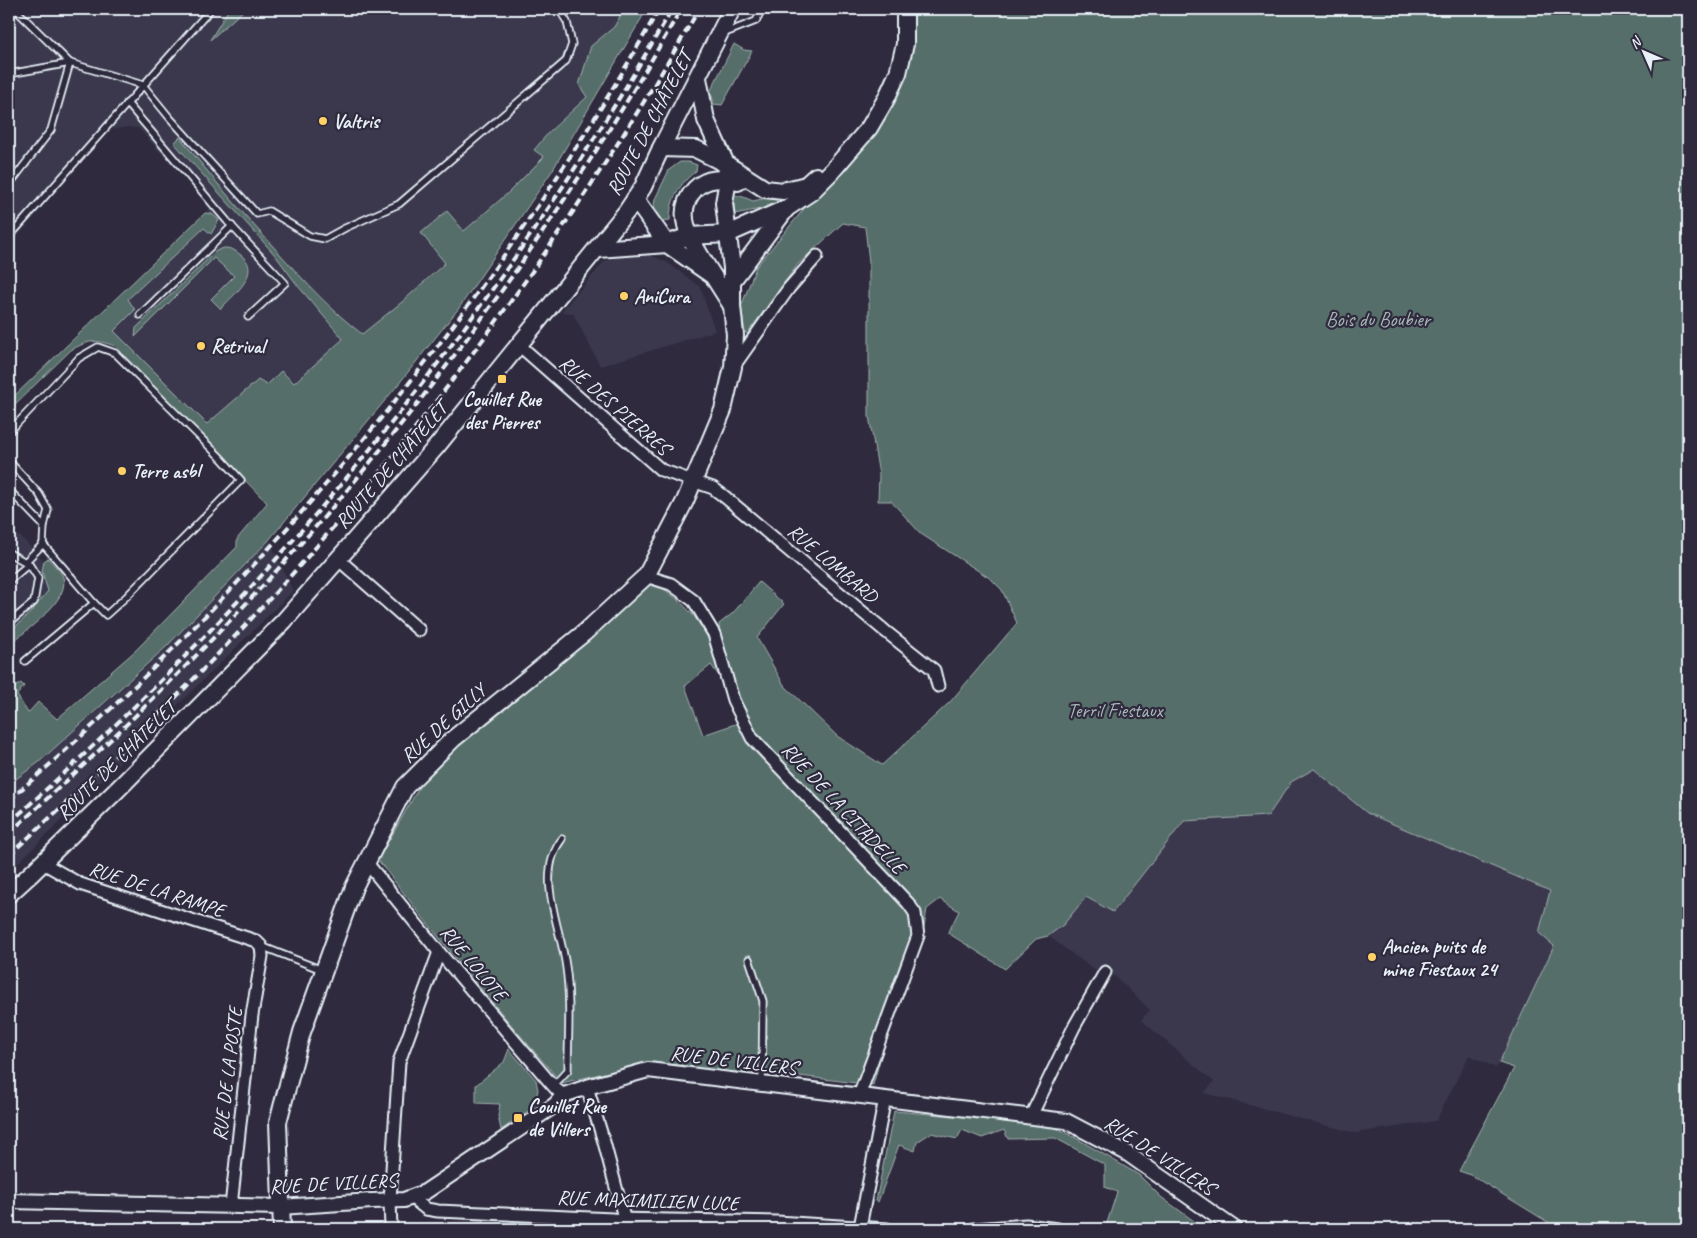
<svg xmlns="http://www.w3.org/2000/svg" width="1697" height="1238" font-family="Caveat,sans-serif">
<style>
.built{fill:#3b394e}
.green{fill:#576e69;stroke:#a0b0b0}
.lines{fill:none;stroke-linecap:round;stroke-linejoin:round}
.service-casing{stroke:#e8f1f8;stroke-width:9}
.minor-casing{stroke:#e8f1f8;stroke-width:15}
.tertiary-casing{stroke:#e8f1f8;stroke-width:18}
.secondary-casing{stroke:#e8f1f8;stroke-width:20}
.service{stroke:#2f2a3d;stroke-width:5.5}
.minor{stroke:#2f2a3d;stroke-width:11}
.tertiary{stroke:#2f2a3d;stroke-width:14}
.secondary{stroke:#2f2a3d;stroke-width:16}
.rail{stroke:#e8f1f8;stroke-width:4;stroke-dasharray:8 4;stroke-linecap:butt}
.poi-dot{fill:#ffd166;stroke:#2f2a3d;stroke-width:2}
.labels{text-anchor:middle;stroke-width:4.5;stroke-linejoin:round;paint-order:stroke}
.poi-label{font-size:20px;font-weight:bold;fill:#e8f1f8;stroke:#2f2a3d;text-anchor:start}
.street-label{font-size:20px;fill:#e8f1f8;stroke:#2f2a3d}
.park-label{font-size:20px;fill:#a7b6b8;stroke:#2f2a3d}
</style>
<rect width="100%" height="100%" fill="#2f2a3d"/>
<filter id="ink" filterUnits="userSpaceOnUse"><feTurbulence type="fractalNoise" baseFrequency=".02" numOctaves="2"/><feDisplacementMap in="SourceGraphic" scale="10" xChannelSelector="R" yChannelSelector="G"/><feConvolveMatrix kernelMatrix="1 2 1 2 8 2 1 2 1" color-interpolation-filters="sRGB"/></filter>
<g filter="url(#ink)">
<g class="built">
<polygon points="9,9 624,9 614,27 591,46 586,66 587,97 549,132 534,150 544,157 508,193 464,231 421,233 445,263 402,302 362,334 345,320 303,279 226,196 179,138 174,144 275,255 298,286 343,339 294,383 266,385 258,380 207,424 114,331 135,310 128,299 204,228 211,234 212,214 205,213 211,207 138,128 127,127 109,130 9,246"/>
<polygon points="642,251 668,263 700,287 715,331 600,366 573,313 561,312 605,261"/>
<polygon points="20,536 44,561 48,591 34,613 9,636 9,537"/>
<polygon points="269,540 293,591 9,872 9,784 38,763 151,663"/>
<polygon points="1314,769 1367,813 1551,891 1539,933 1555,945 1499,1063 1496,1068 1469,1055 1436,1121 1355,1133 1204,1093 1214,1082 1141,1020 1150,1010 1116,977 1092,968 1048,936 1063,925 1086,897 1113,912 1184,821 1268,816 1291,782"/>
</g>
<g class="green">
<polygon points="229,9 245,9 210,40"/>
<path d="M624,9H647L552,171L459,308L397,386L269,540L166,647L38,763L9,784V691L21,683L24,686L17,695L28,713L38,702L57,719L135,651L237,547V539L267,503L115,346C95,339 90,340 71,350L9,410V401L205,213L212,214L219,220L211,234L204,228L128,299L135,310L114,331L207,424L258,380L267,385L281,371L294,383L343,339L298,286L275,255L174,143L180,137C212,178 245,216 280,254C305,282 332,311 362,334L402,302L445,263L421,233L447,211L464,231L508,193L544,157L534,150L549,132L587,97L579,85L591,46L614,27Z"/>
<path d="M914,9H1688V1229H1559L1471,1175L1459,1171L1514,1068L1499,1063L1554,946L1539,933L1550,891L1367,813L1314,769L1291,782L1268,816L1184,821L1113,912L1086,897L1063,925L1048,936L1036,939L1005,969L948,933L959,911L940,899L927,909L924,927L883,1049L873,1085L791,1075L729,1072L647,1063L562,1083C498,1011 437,937 378,860L422,782L469,733L602,627L653,582C676,596 694,612 707,636C714,650 717,666 722,680L711,665L685,686L703,735L738,723L752,722L742,703L720,645L719,624L733,613L759,582L784,604L757,638L784,685L837,736L882,765L950,702L1017,623L1002,590L991,579L921,534L891,501H878L879,475L869,416V262L865,227L843,223L798,264L747,334L745,332L741,307L756,267L808,204L905,73Z"/>
<polygon points="734,44 744,50 752,51 722,105 713,104 713,99 710,92"/>
<path d="M680,162H689L697,165L696,171C680,183 670,199 670,220L660,221L654,206L655,199L669,170Z"/>
<polygon points="734,196 741,196 753,201 775,196 777,199 776,204 761,209 734,214"/>
<path d="M224,248C232,248 236,251 242,256C262,272 234,295 222,307L221,309L211,299L234,276L214,258L135,337L136,328L216,251Z"/>
<path d="M48,558C52,564 61,570 63,577C71,600 25,631 9,645V633L30,613L48,591L42,572L44,561Z"/>
<polygon points="509,1049 536,1080 538,1090 534,1107 501,1130 498,1116 500,1104 476,1103 476,1085 504,1062"/>
<polygon points="894,1111 1048,1124 1076,1138 1139,1175 1161,1197 1205,1229 1108,1228 1106,1226 1117,1192 1105,1187 1105,1165 1055,1138 1008,1139 1004,1130 982,1138 962,1130 957,1139 931,1133 917,1142 915,1151 899,1145 878,1202 876,1201"/>
</g>
<g class="lines">
<defs>
<g id="service">
<polyline points="15,9 70,63 143,85 169,117 257,214 269,211 310,236 325,239 345,228 399,204 566,61 572,44 567,22 559,9"/>
<polyline points="725,33 756,21 762,9"/>
<polyline points="9,74 70,63"/>
<polyline points="127,103 227,221 285,283 248,317"/>
<polyline points="9,185 51,130 70,63"/>
<polyline points="9,237 211,9"/>
<polyline points="140,315 232,226"/>
<polyline points="9,432 79,358 98,347 115,353 221,458 241,480 127,596 106,615 94,603"/>
<polyline points="9,461 39,494 48,510 44,526"/>
<polyline points="9,490 44,526 43,544"/>
<polyline points="9,553 29,564 38,578 34,602 9,623"/>
<polyline points="9,581 29,564"/>
<polyline points="25,661 94,603 43,544 25,562"/>
<polyline points="261,946 322,970"/>
<polyline points="749,959 763,1001 762,1083"/>
<path d="M553,1086L568,1070C568,1036 571,1001 566,967C561,927 534,875 562,839"/>
</g>
<g id="minor">
<polyline points="519,345 661,470 713,488 725,497 885,631 934,670 938,686"/>
<polyline points="734,366 789,288 817,256"/>
<polyline points="338,559 419,630"/>
<polyline points="646,576 671,584 694,601 714,634 733,700 752,738 908,903 915,913 918,936 859,1096"/>
<polyline points="43,863 80,884 256,941 261,946 262,956 252,1015 231,1206"/>
<polyline points="367,863 439,952 548,1080 557,1090 564,1095"/>
<polyline points="587,1087 604,1142 627,1229"/>
<polyline points="1031,1116 1074,1027 1105,972"/>
<polyline points="411,1197 426,1209 438,1211 613,1219 777,1222 887,1229"/>
<polyline points="860,1227 885,1098"/>
<polyline points="391,1229 390,1200 399,1062 439,952"/>
<polyline points="974,1229 1026,1225 1058,1229"/>
</g>
<polyline id="tertiary" points="9,1201 280,1207 372,1201 404,1200 425,1192 555,1105 564,1095 587,1087 648,1070 1066,1121 1125,1152 1235,1229"/>
<g id="secondary">
<polyline points="661,148 696,149 726,164 765,189 783,191 806,185 816,176"/>
<polyline points="635,199 667,244 713,276 732,306"/>
<polyline points="598,249 667,244 689,236 728,234 787,208 811,192 832,171 869,128 886,99 898,73 905,44 905,9"/>
<path d="M713,276C698,251 669,216 695,189C707,177 722,178 738,182"/>
<polyline points="732,281 786,209"/>
<polyline points="9,894 32,873 118,789 284,621 437,446 627,211 643,187 661,148 732,9"/>
<polyline points="282,1229 278,1122 302,1032 354,887 405,787 453,739 584,633 646,576 685,501 723,410 733,367 735,335 732,306 732,268 724,203 728,180 726,164 706,120 698,78"/>
</g>
</defs>
<use href="#service" class="service-casing"/>
<use href="#minor" class="minor-casing"/>
<use href="#tertiary" class="tertiary-casing"/>
<use href="#secondary" class="secondary-casing"/>
<use href="#service" class="service"/>
<use href="#minor" class="minor"/>
<use href="#tertiary" class="tertiary"/>
<use href="#secondary" class="secondary"/>
<g class="rail">
<path d="M9,800C270,577 491,308 659,9"/>
<path d="M9,823C112,731 211,635 301,531C442,370 566,194 672,9"/>
<path d="M9,833C138,718 262,595 372,460C488,319 591,168 681,9"/>
<path d="M9,855C117,758 221,656 316,547C461,381 590,199 699,9"/>
</g>
</g>
</g>
<g class="poi-dot">
<circle cx="323" cy="121" r="5"/>
<circle cx="624" cy="296" r="5"/>
<circle cx="201" cy="346" r="5"/>
<rect x="497" y="374" width="10" height="10" rx="2.5"/>
<circle cx="122" cy="471" r="5"/>
<circle cx="1372" cy="957" r="5"/>
<rect x="513" y="1113" width="10" height="10" rx="2.5"/>
</g>
<g class="labels">
<g class="poi-label">
<text x="333" y="128">Valtris</text>
<text x="634" y="303">AniCura</text>
<text x="211" y="353">Retrival</text>
<text x="502" y="406" text-anchor="middle">Couillet Rue<tspan x="502" dy="23">des Pierres</tspan></text>
<text x="132" y="478">Terre asbl</text>
<text x="1382" y="953">Ancien puits de<tspan x="1382" dy="23">mine Fiestaux 24</tspan></text>
<text x="528" y="1113">Couillet Rue<tspan x="528" dy="23">de Villers</tspan></text>
</g>
<g class="street-label">
<text transform="translate(649 123) rotate(-62)" y="7">ROUTE DE CHÂTELET</text>
<text transform="translate(615 405) rotate(41)" y="7">RUE DES PIERRES</text>
<text transform="translate(391 465) rotate(-49)" y="7">ROUTE DE CHÂTELET</text>
<text transform="translate(833 563) rotate(40)" y="7">RUE LOMBARD</text>
<text transform="translate(443 723) rotate(-42)" y="7">RUE DE GILLY</text>
<text transform="translate(116 760) rotate(-45)" y="7">ROUTE DE CHÂTELET</text>
<text transform="translate(844 808) rotate(47)" y="7">RUE DE LA CITADELLE</text>
<text transform="translate(157 889) rotate(18)" y="7">RUE DE LA RAMPE</text>
<text transform="translate(474 963) rotate(50)" y="7">RUE LOLOTE</text>
<text transform="translate(734 1060) rotate(7)" y="7">RUE DE VILLERS</text>
<text transform="translate(227 1074) rotate(-83)" y="7">RUE DE LA POSTE</text>
<text transform="translate(1160 1155) rotate(33)" y="7">RUE DE VILLERS</text>
<text transform="translate(333 1183) rotate(-3)" y="7">RUE DE VILLERS</text>
<text transform="translate(648 1200) rotate(2)" y="7">RUE MAXIMILIEN LUCE</text>
</g>
<g class="park-label">
<text x="1378" y="326">Bois du Boubier</text>
<text x="1115" y="717">Terril Fiestaux</text>
</g>
</g>
<rect width="1697" height="1238" fill="none" stroke="#2f2a3d" stroke-width="30"/>
<rect x="15" y="15" width="1667" height="1208" fill="none" stroke="#e8f1f8" stroke-width="2" filter="url(#ink)"/>
<g transform="translate(1644 52) rotate(315)" stroke="#2f2a3d" stroke-width="4" paint-order="stroke">
<path d="M0-4L9 19L0 12L-9 19Z" fill="#e8f1f8"/>
<text y="-8" font-size="14" font-weight="bold" text-anchor="middle" fill="#e8f1f8">N</text>
</g>
</svg>
